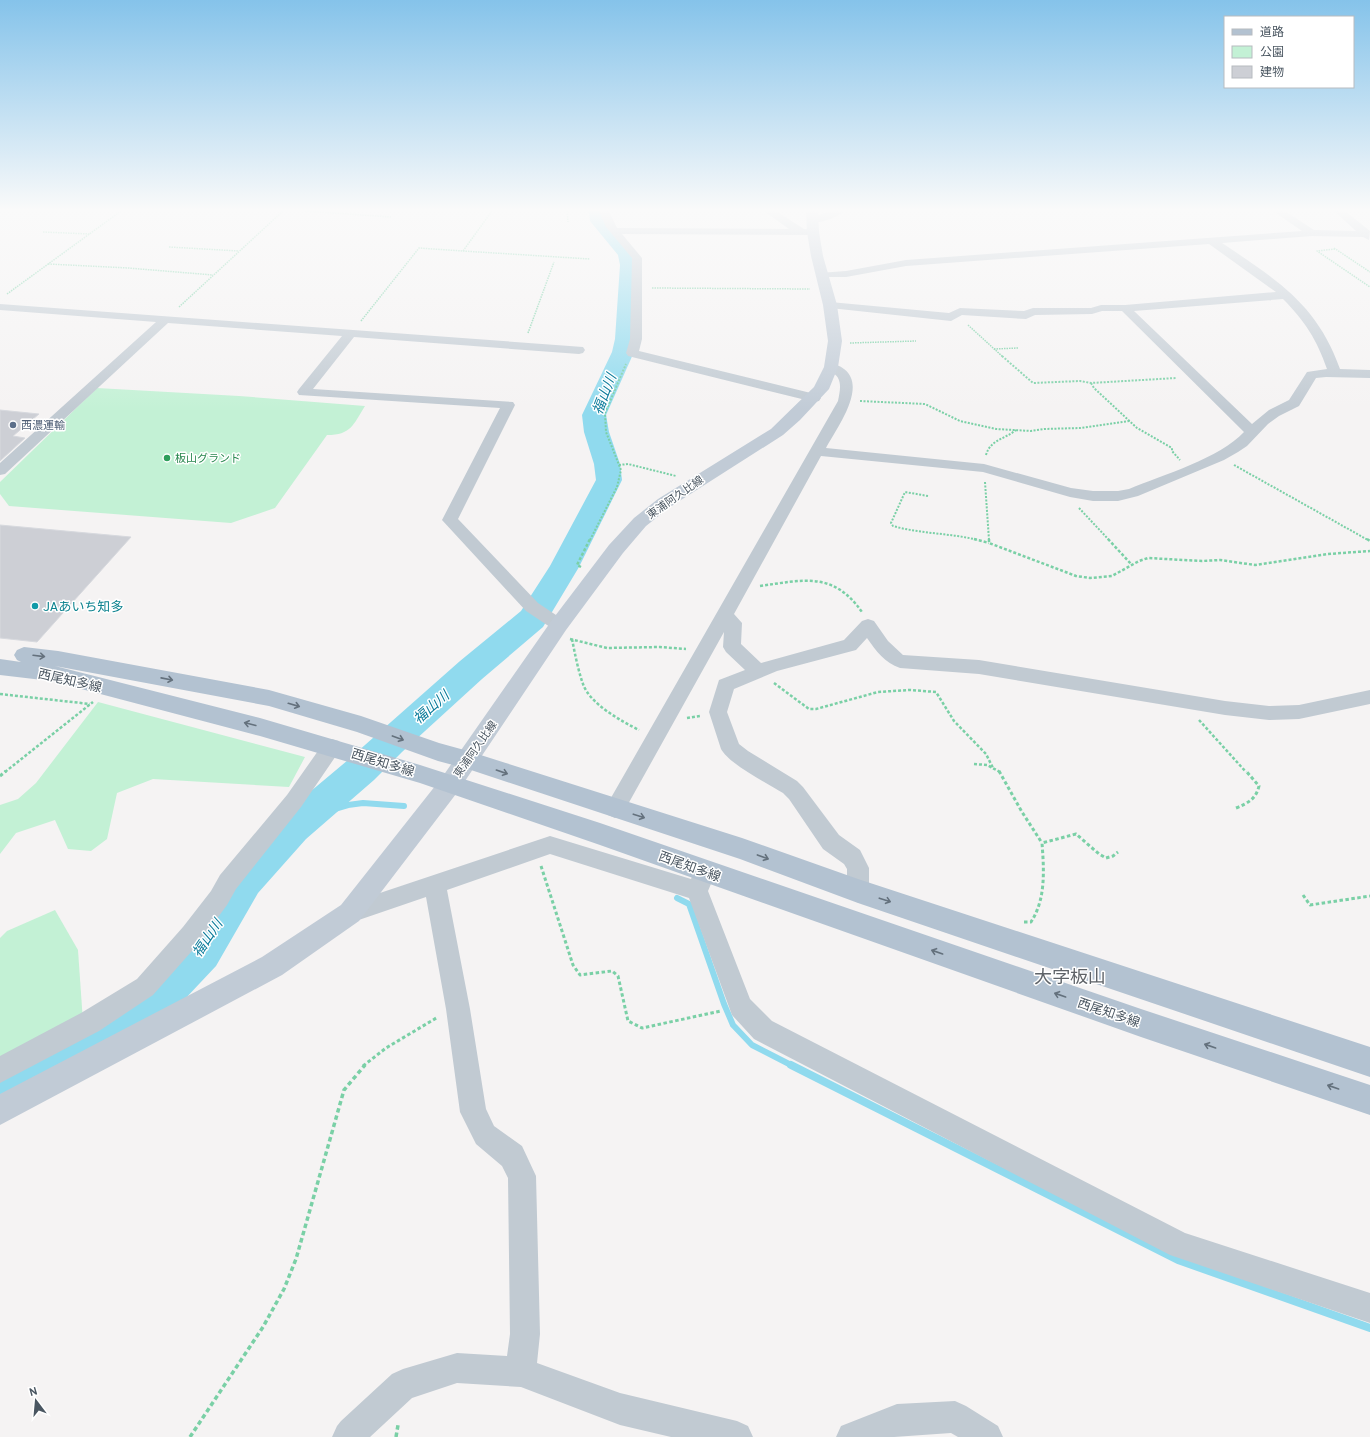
<svg xmlns="http://www.w3.org/2000/svg" width="1370" height="1437" font-family="Overpass,'Noto Sans JP',sans-serif">
<style>
.green{fill:#c3f1d5}
.lines{fill:none;stroke-linecap:round;stroke-linejoin:round}
.stream-far1{stroke:#90daee;stroke-width:6}
.stream{stroke:#90daee;stroke-width:8}
.river{fill:#90daee;fill-rule:evenodd}
.building{fill:#cdcfd5;stroke:#d7d9de}
.path-far4{stroke:#7ad0a6;stroke-width:1.5;stroke-dasharray:1.5 1;stroke-linecap:butt}
.path-far3{stroke:#7ad0a6;stroke-width:2;stroke-dasharray:2 1.5;stroke-linecap:butt}
.path-far2{stroke:#7ad0a6;stroke-width:2.5;stroke-dasharray:3 2;stroke-linecap:butt}
.path-far1{stroke:#7ad0a6;stroke-width:3;stroke-dasharray:3.5 2.5;stroke-linecap:butt}
.path{stroke:#7ad0a6;stroke-width:3.5;stroke-dasharray:4.5 3;stroke-linecap:butt}
.street{fill:#c1cad2;fill-rule:evenodd}
.secondary{fill:#c1cbd6;fill-rule:evenodd}
.primary{fill:#b3c2d1;fill-rule:evenodd}
.oneway{stroke:#64717d}
.service-dot{fill:#5c6f8a;stroke:#fff;stroke-width:1.5}
.leisure-dot{fill:#2e9e5b;stroke:#fff;stroke-width:1.5}
.culture-dot{fill:#0f9aa8;stroke:#fff;stroke-width:1.5}
.labels{text-anchor:middle;stroke-width:3;stroke-linejoin:round;paint-order:stroke}
.far-service-label{font-size:11px;fill:#4e5e75;stroke:#fff;text-anchor:start}
.far-leisure-label{font-size:11px;fill:#27864d;stroke:#fff;text-anchor:start}
.far-street-label{font-size:11px;fill:#4a5661;stroke:#fff}
.culture-label{font-size:13px;fill:#0d838f;stroke:#fff;text-anchor:start}
.street-label{font-size:13px;fill:#4a5661;stroke:#fff}
.water-label{font-size:14px;font-style:italic;fill:#0c7c9b;stroke:#fff}
.near-quarter-label{font-size:18px;fill:#5f6368;stroke:#fff}
</style>
<rect width="100%" height="100%" fill="#f5f3f3"/>
<g class="green">
<path d="M97,388L239,396L365,406C353,425 351,435 327,435L275,508L231,523L9,506L0,494V482Z"/>
<polygon points="98,702 305,757 289,787 153,779 117,793 107,839 91,851 68,849 55,820 16,833 0,854 0,805 18,799 36,783"/>
<polygon points="55,910 78,950 83,1022 0,1064 0,938 7,931"/>
</g>
<g class="lines">
<g class="stream-far1">
<polyline points="304,818 348,805 363,803 404,806"/>
<polyline points="677,898 689,904 724,1004 733,1025 752,1045 793,1066"/>
</g>
<polyline class="stream" points="791,1065 1178,1260 1370,1328"/>
<polygon class="river" points="589,211 607,211 608,220 634,250 640,265 637,339 634,352 606,415 609,432 620,464 622,480 579,567 543,627 482,679 402,752 374,780 306,839 258,893 216,966 168,1017 74,1072 0,1108 0,1061 42,1040 138,987 186,938 230,869 280,817 348,760 460,661 521,611 550,566 596,480 594,464 584,432 582,415 612,352 615,339 620,265 618,255 590,221"/>
</g>
<g class="building">
<polygon points="0,410 39,414 13,436 25,438 0,461"/>
<polygon points="0,525 131,537 37,642 0,638"/>
</g>
<g class="lines">
<g class="path-far4">
<polyline points="305,211 391,217"/>
<polyline points="567,211 568,222"/>
<polyline points="43,232 90,234"/>
<polyline points="169,247 239,251"/>
<polyline points="1334,248 1370,272"/>
<polyline points="1335,249 1317,251 1370,287"/>
<polyline points="463,251 590,259"/>
<polyline points="48,264 128,268 213,275"/>
<polyline points="652,288 810,289"/>
<polyline points="7,294 121,211"/>
<polyline points="179,307 283,211"/>
<polyline points="361,321 419,248 463,251 492,211"/>
<polyline points="968,325 1003,357"/>
<polyline points="528,333 554,262"/>
<polyline points="850,343 916,341"/>
<polyline points="994,349 1018,348"/>
</g>
<g class="path-far3">
<polyline points="1002,356 1033,383 1080,381 1091,383 1176,378"/>
<polyline points="1091,383 1094,388 1137,428 1172,448 1172,451 1180,460"/>
<polyline points="860,401 925,404 960,421 996,429 1031,431 1044,429 1080,428 1130,421"/>
<path d="M986,455C990,440 1005,439 1016,430"/>
<polyline points="619,465 628,464 676,476"/>
<polyline points="1234,465 1368,540"/>
<polyline points="985,482 989,540"/>
<path d="M928,496L905,492L891,523L893,526C921,534 950,533 978,540"/>
<polyline points="1079,508 1109,540"/>
<polyline points="590,540 617,487 621,470 606,432 605,413 626,364"/>
</g>
<g class="path-far2">
<polyline points="974,539 989,543"/>
<polyline points="989,539 989,543 1076,576 1090,578 1112,576 1139,561 1148,558 1202,561 1220,560 1255,565 1328,554 1370,551"/>
<polyline points="1108,539 1132,565"/>
<polyline points="1367,539 1370,541"/>
<polyline points="581,567 577,565 590,539"/>
<path d="M760,586C804,580 833,571 862,612"/>
<polyline points="570,639 607,648 660,647 686,649"/>
<path d="M572,639C575,654 578,670 583,684C590,704 621,721 639,730"/>
<polyline points="774,683 809,709 816,709 878,692 910,690 936,692 954,721 986,754 993,768"/>
<polyline points="0,694 90,704"/>
<polyline points="687,718 700,716"/>
<polyline points="1199,720 1246,772"/>
<polyline points="974,764 987,765 1000,772"/>
<polyline points="5,772 93,702"/>
</g>
<g class="path-far1">
<polyline points="999,771 1022,812 1042,843"/>
<polyline points="0,776 6,771"/>
<path d="M1236,808C1248,803 1256,799 1259,786L1246,771"/>
<polyline points="541,866 573,965 580,975 612,971 618,976 628,1021 642,1028 721,1011"/>
<polyline points="1303,895 1310,905 1370,896"/>
<path d="M1024,922H1031C1046,899 1044,870 1042,843L1076,834L1099,854L1106,858L1113,856L1118,852"/>
<polyline points="363,1066 386,1048 438,1017"/>
</g>
<g class="path">
<polyline points="190,1437 263,1327 284,1289 296,1259 344,1090 365,1065"/>
<polyline points="396,1437 398,1425"/>
</g>
<g class="street">
<polygon points="599,211 609,211 617,228 789,229 764,211 776,211 804,229 817,230 818,232 813,235 622,234 642,258 642,339 639,351 819,395 821,398 819,401 814,402 628,356 626,353 630,339 632,258 606,227"/>
<path d="M831,211H845C838,217 814,227 807,220L808,218Z"/>
<path d="M1273,211H1285L1314,230L1356,231L1334,211H1345L1370,231L1369,240L1363,237L1312,236L1222,243C1277,280 1317,304 1340,369L1370,370V378L1326,377L1316,378L1299,406L1279,416L1268,424L1247,446L1238,452L1224,460L1138,496L1118,501H1093L1070,497L983,472L821,456L734,614L742,623L741,644L761,663L844,640L862,621L868,619L874,621L888,641L903,655L979,660L1225,701L1269,706L1299,705L1370,690V704L1299,719L1269,720L1225,715L979,674L900,668C885,663 876,651 867,638L856,650L777,671L734,689L727,712L739,744L748,751L797,781L803,787L839,835L860,850L869,868V891L866,898L858,901L850,898L847,891V869L844,864L823,849L789,799L783,793C767,783 729,764 721,749L709,712L719,680L745,670L726,652L723,647L724,632L622,815L615,818L608,815L605,809L608,803L838,401C840,391 843,379 833,373C829,371 827,370 825,367L827,364C833,363 839,365 844,369C868,387 836,429 826,448L984,464L1071,488L1093,491H1118L1129,489C1163,475 1220,458 1244,432L1122,311H1102L1092,314L1035,315L1026,319L962,315L951,321L830,308L826,307L824,305L826,303L830,302L949,313L960,308L1024,311L1033,308H1091L1101,305H1125L1276,292L1209,244L906,266L846,277H819L817,275L819,273L846,271L906,260L1302,231ZM1283,299C1305,321 1317,340 1327,369L1307,372L1289,400L1269,410L1252,424L1134,311Z"/>
<polygon points="0,304 583,347 585,350 583,353 579,354 354,337 313,389 513,402 515,405 458,519 538,603 565,621 568,625 565,629 559,631 553,629 526,611 442,520 500,408 299,395 297,392 299,389 342,336 168,323 5,474 0,475 0,463 156,322 0,310"/>
<polygon points="332,739 339,741 342,747 301,807 236,889 227,905 199,943 153,995 99,1031 0,1083 0,1056 81,1013 137,979 183,927 211,891 220,875 287,795 325,741"/>
<polygon points="550,836 691,879 694,872 702,869 710,872 713,879 708,891 750,999 772,1021 1185,1233 1370,1293 1370,1323 1170,1255 754,1039 732,1015 689,898 550,854 447,890 470,1009 486,1109 494,1126 522,1146 536,1176 540,1334 537,1363 620,1393 737,1421 748,1426 753,1437 671,1437 620,1425 521,1387 457,1383 412,1398 370,1437 332,1437 337,1426 341,1421 392,1374 403,1369 457,1353 507,1356 510,1334 508,1178 502,1166 476,1144 460,1112 446,1009 426,897 350,923 342,920 339,913 342,906 350,903"/>
<polygon points="955,1401 966,1406 998,1426 1003,1437 958,1437 951,1433 894,1437 836,1437 841,1426 897,1404"/>
</g>
<polygon class="secondary" points="806,211 818,211 819,232 823,256 837,305 842,341 838,367 829,389 800,420 783,435 670,507 646,526 623,553 566,630 459,790 359,921 282,975 0,1125 0,1094 262,957 341,905 443,776 552,620 609,545 634,518 658,499 771,429 814,387 824,367 828,341 823,305 811,256 807,232"/>
<polygon class="primary" points="24,647 58,651 269,690 361,716 439,743 468,751 742,838 858,879 1370,1047 1370,1077 858,903 740,859 468,769 438,761 357,732 269,706 55,666 260,718 420,765 600,823 1141,1009 1370,1085 1370,1115 1141,1037 600,845 420,783 260,736 51,681 0,675 0,659 21,662 17,660 14,655 17,650"/>
</g>
<defs><path id="oneway-shaft" d="M-6 0H5M1.5-3L5.5 0L1.5 3" fill="none" stroke-width="1.6" stroke-linecap="round" stroke-linejoin="round"/></defs>
<g class="oneway">
<use href="#oneway-shaft" transform="translate(39 656) rotate(7)"/>
<use href="#oneway-shaft" transform="translate(167 679) rotate(11)"/>
<use href="#oneway-shaft" transform="translate(294 705) rotate(16)"/>
<use href="#oneway-shaft" transform="translate(250 724) rotate(-166)"/>
<use href="#oneway-shaft" transform="translate(398 738) rotate(20)"/>
<use href="#oneway-shaft" transform="translate(502 772) rotate(19)"/>
<use href="#oneway-shaft" transform="translate(639 816) rotate(18)"/>
<use href="#oneway-shaft" transform="translate(763 857) rotate(20)"/>
<use href="#oneway-shaft" transform="translate(885 900) rotate(18)"/>
<use href="#oneway-shaft" transform="translate(937 952) rotate(-161)"/>
<use href="#oneway-shaft" transform="translate(1060 995) rotate(-161)"/>
<use href="#oneway-shaft" transform="translate(1210 1046) rotate(-161)"/>
<use href="#oneway-shaft" transform="translate(1333 1087) rotate(-161)"/>
</g>
<linearGradient id="sky" x2="0" y2="1"><stop stop-color="#85c3ea"/><stop offset="0.51" stop-color="#fafafa"/><stop offset="1" stop-color="#fafafa" stop-opacity="0"/></linearGradient>
<rect width="1370" height="412" fill="url(#sky)"/>
<circle class="service-dot" cx="13" cy="425" r="4"/>
<circle class="leisure-dot" cx="167" cy="458" r="4"/>
<circle class="culture-dot" cx="35" cy="606" r="4"/>
<g class="labels">
<g class="far-service-label">
<text x="21" y="429">西濃運輸</text>
</g>
<g class="far-leisure-label">
<text x="175" y="462">板山グランド</text>
</g>
<g class="far-street-label">
<text transform="translate(675 497) rotate(-35)" y="4">東浦阿久比線</text>
<text transform="translate(475 749) rotate(-55)" y="4">東浦阿久比線</text>
</g>
<g class="culture-label">
<text x="43" y="611">JAあいち知多</text>
</g>
<g class="street-label">
<text transform="translate(70 680) rotate(13)" y="5">西尾知多線</text>
<text transform="translate(383 762) rotate(17)" y="5">西尾知多線</text>
<text transform="translate(690 866) rotate(20)" y="5">西尾知多線</text>
<text transform="translate(1109 1012) rotate(19)" y="5">西尾知多線</text>
</g>
<g class="water-label">
<text transform="translate(604 394) rotate(-69)" y="5">福山川</text>
<text transform="translate(431 707) rotate(-41)" y="5">福山川</text>
<text transform="translate(207 938) rotate(-56)" y="5">福山川</text>
</g>
<g class="near-quarter-label">
<text x="1070" y="983">大字板山</text>
</g>
</g>
<rect x="1224" y="16" width="130" height="72" fill="#ffffff" stroke="#b7bbc0"/>
<rect x="1232" y="29" width="20" height="6" fill="#b3c2d1" stroke="#b7bbc0"/>
<text x="1260" y="36" font-size="12" fill="#4a5661">道路</text>
<rect x="1232" y="46" width="20" height="12" fill="#c3f1d5" stroke="#b7bbc0"/>
<text x="1260" y="56" font-size="12" fill="#4a5661">公園</text>
<rect x="1232" y="66" width="20" height="12" fill="#cdcfd5" stroke="#b7bbc0"/>
<text x="1260" y="76" font-size="12" fill="#4a5661">建物</text>
<g transform="translate(36 1401) rotate(344)" stroke="#ffffff" stroke-width="3" paint-order="stroke">
<path d="M0-3L7 15L0 10L-7 15Z" fill="#4a5661"/>
<text y="-6" font-size="11" font-weight="bold" text-anchor="middle" fill="#4a5661">N</text>
</g>
</svg>
